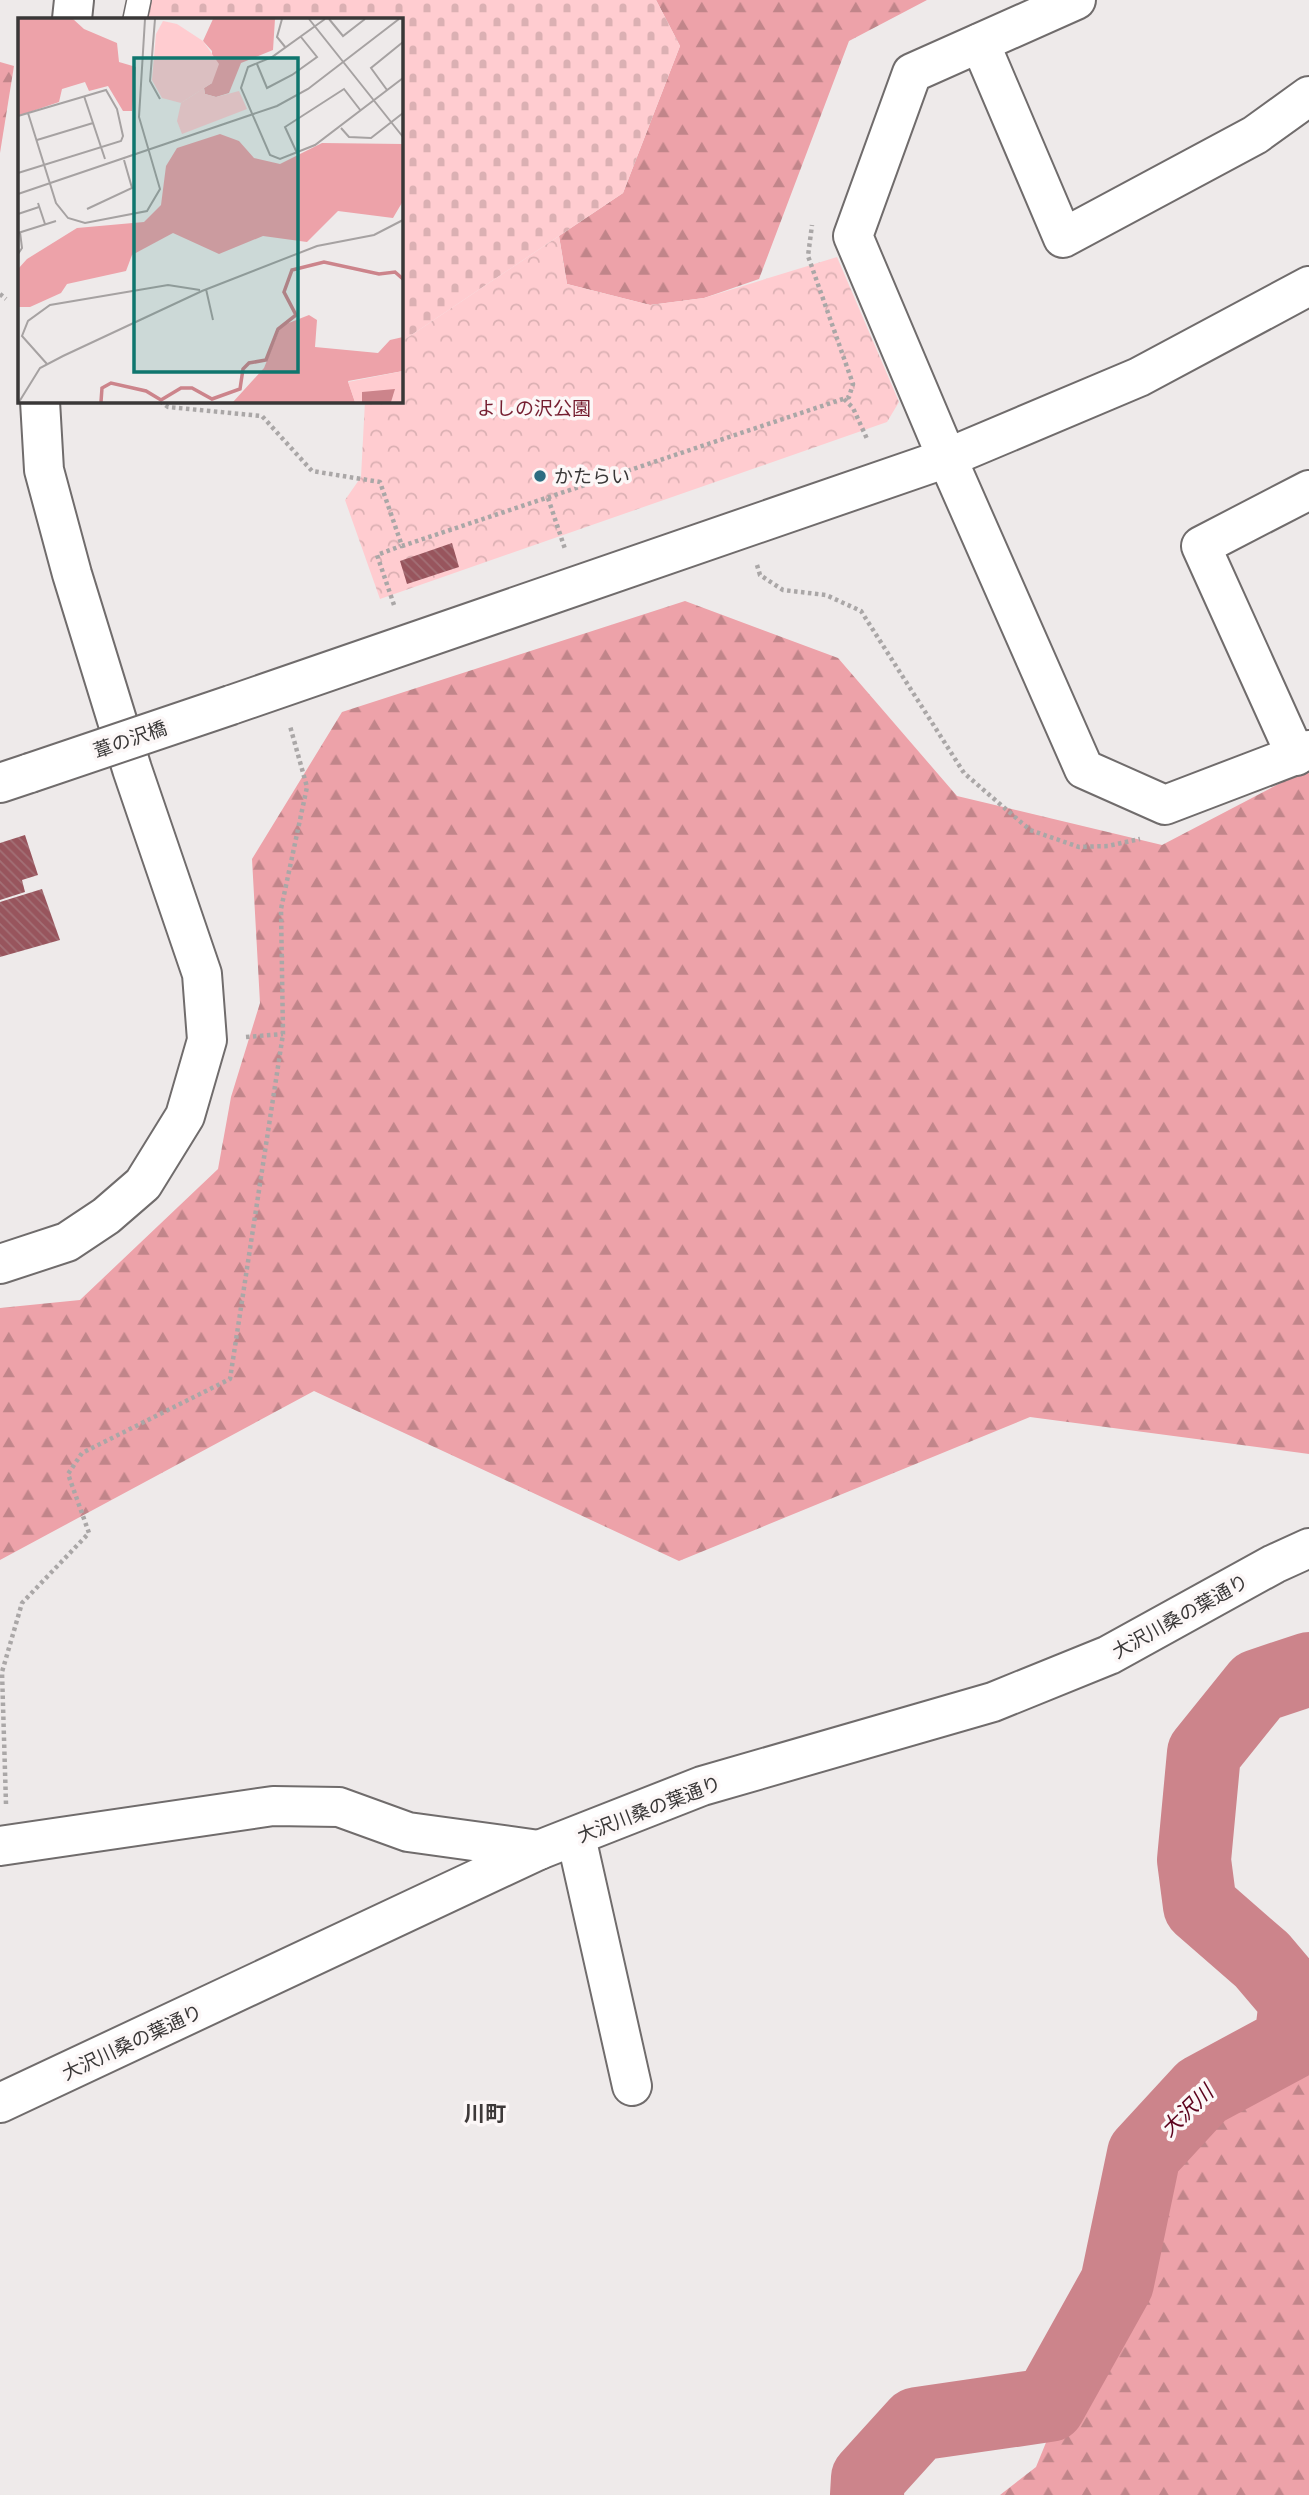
<svg xmlns="http://www.w3.org/2000/svg" width="1309" height="2495" font-family="'IBM Plex Sans','Noto Sans JP',sans-serif">
<style>
.forest{fill:url(#forest-firs)}
.cemetery{fill:url(#cemetery-stones)}
.park{fill:url(#park-crowns)}
.lines{fill:none;stroke-linecap:round;stroke-linejoin:round}
.river{stroke:#cc848b;stroke-width:74}
.building{fill:url(#building-back-hatch)}
.service-casing{stroke:#706c6c;stroke-width:26}
.minor-casing{stroke:#706c6c;stroke-width:42}
.tertiary-casing{stroke:#706c6c;stroke-width:42}
.path{stroke:#aaa7a7;stroke-width:4.5;stroke-dasharray:3.5 3.5;stroke-linecap:butt}
.service{stroke:#fff;stroke-width:23}
.minor{stroke:#fff;stroke-width:38}
.tertiary{stroke:#fff;stroke-width:38}
.tertiary-bridge-casing{stroke:#706c6c;stroke-width:42;stroke-linecap:butt}
.tertiary-bridge{stroke:#fff;stroke-width:38}
.poi-dot{fill:#2d6c81;stroke:#fcf7f7;stroke-width:2.5}
.labels{text-anchor:middle;stroke-width:7;stroke-linejoin:round;paint-order:stroke}
.park-label{font-size:19px;fill:#751e30;stroke:#fcf7f7}
.poi-label{font-size:19px;fill:#393737;stroke:#fcf7f7;text-anchor:start}
.street-label{font-size:19px;fill:#393737;stroke:#fcf7f7}
.water-label{font-size:21px;font-style:italic;fill:#5d031d;stroke:#fcf7f7}
.neighbourhood-label{font-size:21px;font-weight:bold;fill:#3d3939;stroke:#fcf7f7}
.inset-river{fill:none;stroke:#cc848b;stroke-width:3.5}
.inset-road{fill:none;stroke:#a6a2a2;stroke-width:2}
.view{fill:#0f766e;fill-opacity:0.15;stroke:#0f766e;stroke-width:3.5}
.inset-edge{fill:none;stroke:#393737;stroke-width:3.5}
</style>
<defs>
<pattern id="forest-firs" width="22" height="20" patternUnits="userSpaceOnUse" patternTransform="scale(1.75)"><rect width="22" height="20" fill="#eda2a9"/><path d="M5 1l3.5 6h-7zM16 11l3.5 6h-7z" fill="#c1858a"/></pattern>
<pattern id="cemetery-stones" width="16" height="16" patternUnits="userSpaceOnUse" patternTransform="scale(1.75)"><rect width="16" height="16" fill="#ffccd0"/><path d="M2 7V4a2 2 0 0 1 4 0v3zM10 15v-3a2 2 0 0 1 4 0v3z" fill="#dbb0b3"/></pattern>
<pattern id="park-crowns" width="20" height="18" patternUnits="userSpaceOnUse" patternTransform="scale(1.75)"><rect width="20" height="18" fill="#ffccd0"/><path d="M2 6a3 3 0 1 1 6 0M12 15a3 3 0 1 1 6 0" fill="none" stroke="#dbb0b3"/></pattern>
<pattern id="building-back-hatch" width="6" height="6" patternUnits="userSpaceOnUse" patternTransform="scale(1.75)"><rect width="6" height="6" fill="#98555d"/><path d="M-1 5l2 2M0 0l6 6M5-1l2 2" fill="none" stroke="#a37076"/></pattern>
</defs>
<rect width="100%" height="100%" fill="#eeeaea"/>
<g class="forest">
<polygon points="656,0 927,0 849,41 759,279 704,298 650,305 567,284 559,236 623,193 680,46"/>
<polygon points="0,62 14,66 0,153"/>
<polygon points="685,601 838,658 957,796 1162,845 1309,768 1309,1454 1030,1417 679,1561 314,1391 0,1560 0,1308 80,1300 218,1169 231,1097 260,1003 252,859 342,712"/>
<polygon points="1309,2063 1309,2495 1000,2495 1036,2467 1172,2134 1293,2067"/>
</g>
<polygon class="cemetery" points="147,0 656,0 680,46 623,193 401,342 401,19 145,19"/>
<polygon class="park" points="559,236 567,284 650,305 704,298 837,257 899,402 887,422 380,599 345,500 361,477 365,401 401,401 401,342"/>
<g class="lines">
<polyline class="river" points="867,2495 868,2478 917,2424 1049,2405 1117,2283 1144,2154 1202,2091 1291,2043 1296,2000 1262,1960 1200,1906 1194,1860 1204,1753 1258,1686 1309,1669"/>
</g>
<g class="building">
<polygon points="452,543 459,567 407,584 400,561"/>
<polygon points="25,835 38,875 22,880 25,892 0,900 0,843"/>
<polygon points="42,889 60,940 0,957 0,902"/>
</g>
<g class="lines">
<defs>
<polyline id="service" points="135,19 139,0"/>
<g id="minor">
<polyline points="1076,0 912,73 853,236 947,458 1084,769 1165,805 1309,750"/>
<polyline points="980,43 1063,238 1255,135 1309,96"/>
<polyline points="1296,756 1201,546 1309,490"/>
<polyline points="576,1837 632,2086"/>
<polyline points="0,1846 273,1806 339,1807 408,1832 539,1850"/>
</g>
<g id="tertiary">
<polyline points="72,19 74,0"/>
<polyline points="231,705 947,458 1139,377 1309,286"/>
<polyline points="0,783 30,773"/>
<polyline points="0,1264 67,1242 106,1216 143,1184 185,1116 207,1040 202,974 132,769 72,574 44,470 40,401"/>
<polyline points="0,2103 539,1850 702,1786 993,1702 1109,1655 1274,1564 1309,1548"/>
</g>
</defs>
<use href="#service" class="service-casing"/>
<use href="#minor" class="minor-casing"/>
<use href="#tertiary" class="tertiary-casing"/>
<g class="path">
<polyline points="0,294 6,299"/>
<polyline points="844,399 853,408 868,441"/>
<polyline points="160,401 168,407 262,416 312,471 380,482 402,546 849,397 853,384 808,256 812,225"/>
<polyline points="548,498 565,549"/>
<polyline points="757,565 760,575 783,590 826,595 861,611 964,773 1030,830 1079,847 1108,846 1140,839"/>
<polyline points="394,605 377,555 401,546"/>
<polyline points="246,1037 283,1034"/>
<polyline points="6,1804 2,1672 22,1603 89,1533 68,1474 82,1453 230,1379 283,1034 281,909 307,787 290,726"/>
</g>
<use href="#service" class="service"/>
<use href="#minor" class="minor"/>
<use href="#tertiary" class="tertiary"/>
<defs>
<polyline id="tertiary-bridge" points="30,773 231,705"/>
</defs>
<use href="#tertiary-bridge" class="tertiary-bridge-casing"/>
<use href="#tertiary-bridge" class="tertiary-bridge"/>
</g>
<circle class="poi-dot" cx="540" cy="476" r="7"/>
<g class="labels">
<g class="park-label">
<text x="534" y="415">よしの沢公園</text>
</g>
<g class="poi-label">
<text x="554" y="483">かたらい</text>
</g>
<g class="street-label">
<text transform="translate(130 739) rotate(-19)" y="7">葦の沢橋</text>
<text transform="translate(1180 1616) rotate(-29)" y="7">大沢川桑の葉通り</text>
<text transform="translate(649 1809) rotate(-21)" y="7">大沢川桑の葉通り</text>
<text transform="translate(132 2042) rotate(-25)" y="7">大沢川桑の葉通り</text>
</g>
<g class="water-label">
<text transform="translate(1187 2111) rotate(-44)" y="7">大沢川</text>
</g>
<g class="neighbourhood-label">
<text x="485" y="2121">川町</text>
</g>
</g>
<g transform="translate(18 18)">
<rect width="385" height="385" fill="#eeeaea"/>
<path d="M0,1H55L66,11L99,25L101,44L118,49L114,93H105L90,68L71,73L67,64L44,71L41,84L0,98ZM195,1H257L255,32L223,45L211,75L198,79L187,76L186,70L194,65V33L185,23ZM202,116L221,123L236,140L262,146L304,125L385,126V183L375,200L320,193L289,224L245,218L201,236L155,215L114,237L108,253L49,266L43,275L12,289H0V251L9,241L59,210L126,204L143,187L148,148L159,130ZM291,297L299,302L297,329L360,335L372,322L385,319V353L330,363L337,384H215L246,350L263,308Z" fill="#eda2a9"/>
<path d="M145,3L159,6L185,23L201,46L194,65L163,85L144,80L134,62L138,16ZM385,353V384H337L330,364Z" fill="#ffccd0"/>
<path d="M186,70L187,76L198,79L221,73L229,91L164,116L159,103L163,85Z" fill="#ffccd0"/>
<path d="M377,371L373,384H344V374Z" fill="#cc848b"/>
<path class="inset-river" d="M83,384L84,370L93,365L128,373L143,382L163,370H174L194,381L222,371L225,351L231,345L248,342L260,311L278,297L266,274L274,252L306,244L361,256L377,254L385,261"/>
<path class="inset-road" d="M137,1L132,63L142,81M264,1L259,19L268,30M291,1L385,119M307,1L254,39L230,49L223,70L252,137L262,141L297,127L385,60M311,1L325,18L347,1M239,46L249,70L274,57L299,39L283,19M369,72L353,50L385,24M66,78L87,141M10,95L38,185L50,200L67,205L129,193L142,171L121,99L127,1M0,98L88,72L99,91L105,118L103,123L0,155M323,110L331,119L353,120L385,95M19,122L75,105M279,135L267,109L326,71L343,93M0,176L259,88L290,71L381,1M20,185L27,206M69,191L114,170L106,142M0,196L21,189M0,215L38,203M0,236L4,230L2,214M188,271L195,302M29,346L4,318L10,303L32,287L150,267L182,272M1,384L22,350L45,338L184,273L299,228L356,217L385,202"/>
<path class="view" d="M116,40H280V354H116Z"/>
<rect width="385" height="385" class="inset-edge"/>
</g>
</svg>
